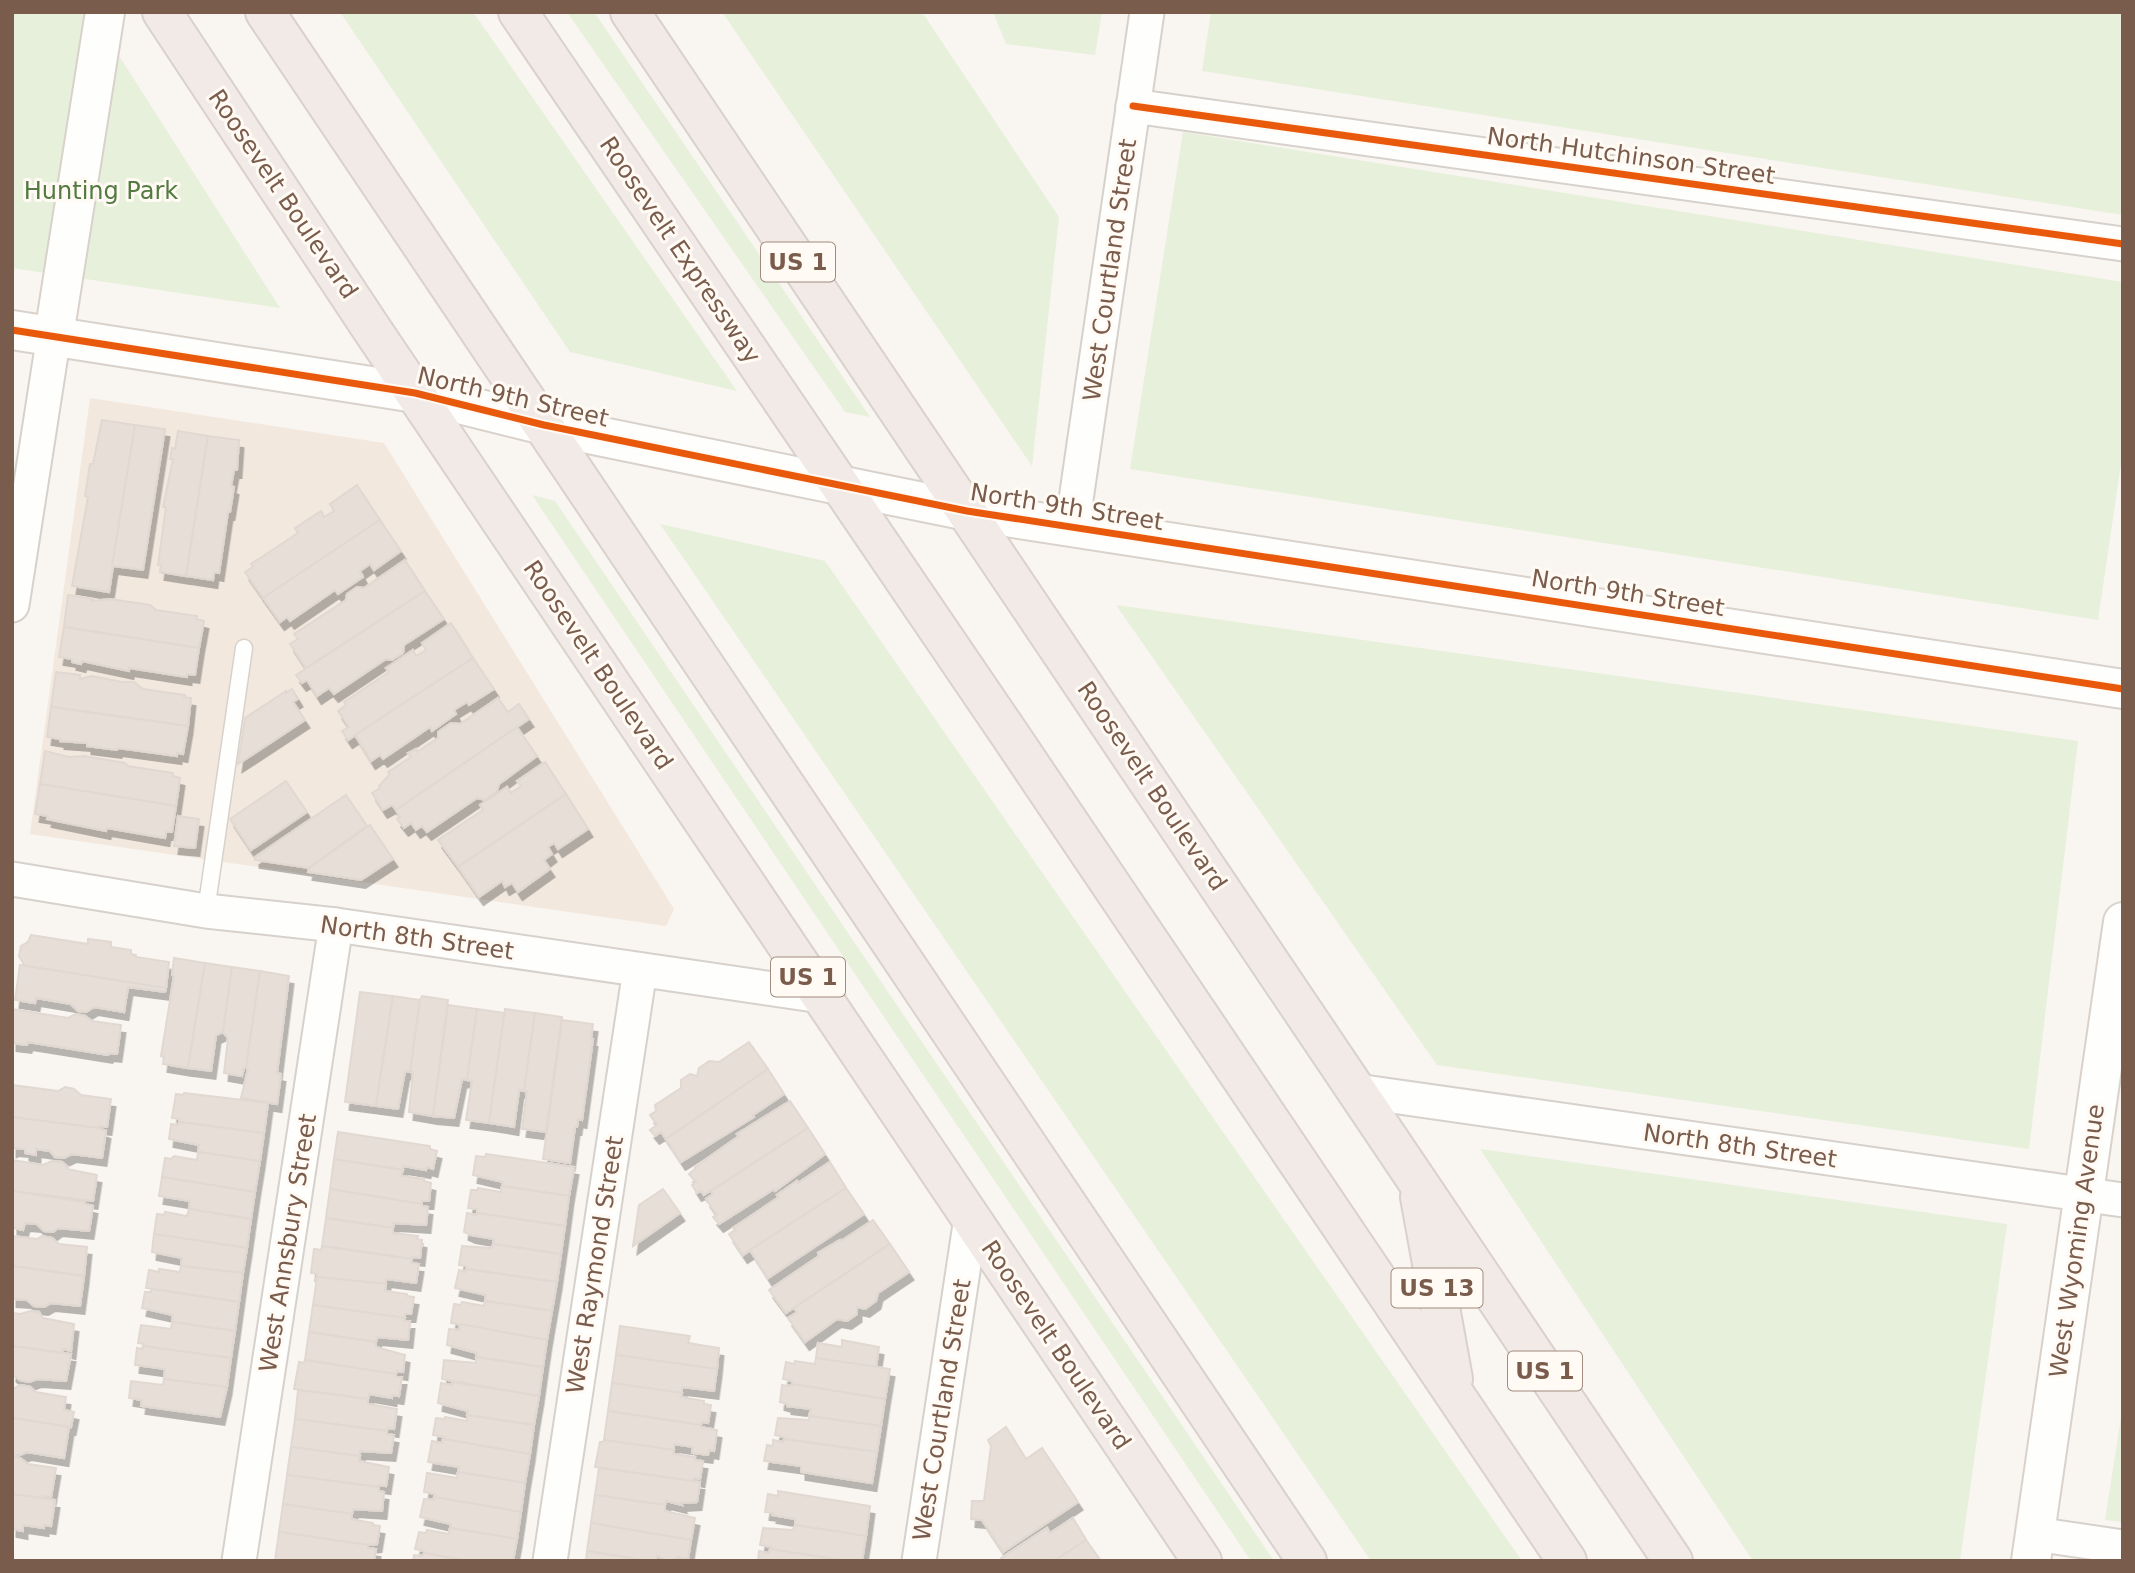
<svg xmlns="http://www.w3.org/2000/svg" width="2135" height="1573" font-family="'DejaVu Sans',sans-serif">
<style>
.residential{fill:#f2e8de}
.green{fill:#e7f0db}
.building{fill:#e6ded7;stroke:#e2d8d2;stroke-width:2;filter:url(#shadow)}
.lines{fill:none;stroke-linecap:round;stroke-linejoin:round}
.lane-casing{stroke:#d7d1cb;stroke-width:19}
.street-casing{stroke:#d7d1cb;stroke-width:37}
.secondary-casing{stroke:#d9d2cb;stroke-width:42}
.highway-casing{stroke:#dad1cc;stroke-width:42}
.lane{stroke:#fefefd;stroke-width:16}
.street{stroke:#fefefd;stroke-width:33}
.secondary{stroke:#fefefd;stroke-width:38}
.highway{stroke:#f2eae7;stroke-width:38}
.cycleway-casing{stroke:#fffaf3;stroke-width:11}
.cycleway{stroke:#e8590c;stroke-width:7}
.labels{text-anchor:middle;stroke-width:6;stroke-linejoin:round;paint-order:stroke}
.shield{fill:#fffaf3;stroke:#a28b7f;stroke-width:2}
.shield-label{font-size:23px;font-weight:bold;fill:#7a5c4d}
.street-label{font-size:24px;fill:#7a5c4d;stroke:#fffaf3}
.park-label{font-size:24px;fill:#537a41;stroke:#fffaf3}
</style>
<defs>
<filter id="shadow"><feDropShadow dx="4.5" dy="8" stdDeviation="0" flood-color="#0004"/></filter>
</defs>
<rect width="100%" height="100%" fill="#f9f5f0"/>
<polygon class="residential" points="90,398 384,443 674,909 666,926 30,834"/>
<g class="green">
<polygon points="12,12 91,12 280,308 12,268"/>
<polygon points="340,12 473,12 737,391 570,352"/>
<polygon points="567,12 594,12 870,417 845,412"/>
<polygon points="722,12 922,12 1059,217 1032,466"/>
<polygon points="993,12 1102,12 1095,55 1006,44"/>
<polygon points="1211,12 2123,12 2123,215 1202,71"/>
<polygon points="1183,132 2123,282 2123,450 2098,620 1130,469"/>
<polygon points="532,495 555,501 1274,1561 1251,1561"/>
<polygon points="660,524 825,561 1522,1561 1371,1561"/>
<polygon points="1116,605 2078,741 2029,1149 1437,1065"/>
<polygon points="1480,1149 2007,1224 1960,1561 1753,1561"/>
<polygon points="2123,1405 2123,1522 2105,1520"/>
</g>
<g class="building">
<polygon points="102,420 135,425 109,592 72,586 88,497 85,496 90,464 93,464"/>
<polygon points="135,425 165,429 143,570 112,566"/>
<polygon points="178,431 208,436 186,576 160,572 161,565 158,565 166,507 163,507 173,459 170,459 172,448 175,449"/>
<polygon points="208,436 239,440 237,470 234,470 231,486 234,487 230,512 228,512 219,573 214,572 213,580 186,576"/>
<polygon points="357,485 380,520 263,598 245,572 253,567 251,564 298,533 295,528 321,511 324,517 334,511 330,504"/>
<polygon points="380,520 401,551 374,570 370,564 360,571 363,577 338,594 335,590 290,621 287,617 280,622 263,598"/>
<polygon points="405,560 425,591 306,668 290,644 298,639 294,634 346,600 347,594 357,587 364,588"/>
<polygon points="425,591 444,619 404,645 403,653 392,660 386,659 334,694 329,688 317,696 307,680 302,683 296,675"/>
<polygon points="68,595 93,599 92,601 110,599 150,605 156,610 197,616 196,619 204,621 199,648 64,627"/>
<polygon points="451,623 473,658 348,740 342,731 349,727 338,711 346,705 344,702 389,672 386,668 413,650 416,656 426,650 422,643"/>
<polygon points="64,627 199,648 195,675 187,674 187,677 129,668 129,671 82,661 81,664 72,662 72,659 59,657"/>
<polygon points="473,658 494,689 469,705 467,702 454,710 456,714 432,731 430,727 383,759 380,755 371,761 355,735"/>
<polygon points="56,672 80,675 80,679 92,676 122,682 134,682 143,689 185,695 184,697 191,698 188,726 51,707"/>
<polygon points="292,689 298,699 293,702 305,720 238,764 245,718 286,691 286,693"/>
<polygon points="498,698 508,712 519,704 529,719 396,810 392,805 383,810 372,793 380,788 379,786 390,774 388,772 411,757 408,753 416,749 417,752 438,738 438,732 451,723 460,724"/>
<polygon points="51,707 188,726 183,754 177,753 177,756 118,748 117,750 87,746 87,743 60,741 60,739 47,737"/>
<polygon points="517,727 537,756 499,784 497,791 485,800 477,798 427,832 422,826 416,830 411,823 404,828 397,819 400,817 396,810"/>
<polygon points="45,751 69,757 84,756 125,763 128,766 173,773 173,776 180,778 176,806 40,784"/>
<polygon points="545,762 566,794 458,867 438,840 483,810 480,805 507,787 511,793 521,786 517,781"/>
<polygon points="286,781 307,812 251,850 230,819"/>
<polygon points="40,784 176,806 172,832 166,832 165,838 107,828 106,831 47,819 48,816 35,814"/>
<polygon points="566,794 588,829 558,849 554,843 548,847 552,854 544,860 550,869 518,892 512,883 505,887 502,881 479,897 458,867"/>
<polygon points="346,795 367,826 309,868 255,860 255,857"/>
<polygon points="178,816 199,819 195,848 174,846"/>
<polygon points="370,825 393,859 361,880 308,872 309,868"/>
<polygon points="31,935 88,944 88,939 111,942 111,947 131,950 131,954 136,955 136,957 169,962 166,988 25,966 19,956 21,946 28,942"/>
<polygon points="174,958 205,963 188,1068 163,1064 164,1057 161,1056 174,976 172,975"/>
<polygon points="205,963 232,967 223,1032 216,1035 211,1071 188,1068"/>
<polygon points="20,965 166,988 165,992 128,987 124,1012 94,1007 86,1012 78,1011 71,1004 36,998 35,1003 15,1000"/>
<polygon points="232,967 260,971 246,1068 244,1068 242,1076 224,1073 228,1038 223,1032"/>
<polygon points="260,971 289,976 277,1073 281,1074 277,1104 241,1098 248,1069 246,1068"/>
<polygon points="360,992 393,996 376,1106 345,1102"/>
<polygon points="393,996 420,1000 410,1072 405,1071 398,1109 376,1106"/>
<polygon points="422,996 448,1000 433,1116 409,1112 413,1072 410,1072 420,1000"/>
<polygon points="448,1005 477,1009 467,1080 462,1079 454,1118 433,1116"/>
<polygon points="12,1009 68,1018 76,1014 85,1016 92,1021 121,1025 117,1054 109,1053 108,1055 28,1042 27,1045 12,1043"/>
<polygon points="477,1009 505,1013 489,1123 466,1120 472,1081 467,1080"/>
<polygon points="505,1009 535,1013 524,1091 519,1090 514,1127 489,1123"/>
<polygon points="535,1013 562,1017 546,1132 522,1129 527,1091 524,1091"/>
<polygon points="562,1020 593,1024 591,1039 593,1039 582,1120 578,1119 577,1127 575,1127 570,1163 543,1159"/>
<polygon points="749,1042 768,1069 666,1139 661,1132 655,1136 650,1130 657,1125 650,1115 656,1111 655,1105 681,1088 681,1080 690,1074 697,1076 699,1068 709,1061 719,1062"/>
<polygon points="768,1069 784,1094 753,1115 754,1117 681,1162 666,1139"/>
<polygon points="12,1085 58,1091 65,1087 74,1089 81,1095 111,1099 107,1127 98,1126 98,1128 12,1117"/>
<polygon points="184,1093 268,1103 264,1133 179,1122 179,1119 172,1118 176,1094 183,1095"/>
<polygon points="790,1101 808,1128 704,1195 701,1191 697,1193 692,1185 696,1182 689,1174 695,1169 695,1167 739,1136 737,1134"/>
<polygon points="12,1117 98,1128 106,1131 102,1158 72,1154 64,1158 55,1157 50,1151 36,1149 36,1155 25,1153 25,1149 13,1148 12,1150"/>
<polygon points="179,1122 264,1133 260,1161 198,1152 199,1145 169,1139 171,1124 178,1125"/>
<polygon points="808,1128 825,1154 775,1191 774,1189 719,1224 713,1217 717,1215 706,1199 713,1194 711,1191"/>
<polygon points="338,1132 430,1146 430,1149 437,1151 433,1169 427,1167 426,1170 403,1166 403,1170 334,1159"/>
<polygon points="198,1152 260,1161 255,1192 162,1177 165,1158 171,1159 174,1156 197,1160"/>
<polygon points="486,1154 574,1167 569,1196 502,1186 503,1182 473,1175 476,1156 485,1157"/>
<polygon points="334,1159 403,1170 401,1176 424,1179 424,1181 431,1183 429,1201 422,1201 422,1204 330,1189"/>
<polygon points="12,1160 43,1165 52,1161 62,1162 68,1167 67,1169 97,1175 93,1201 12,1191"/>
<polygon points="830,1162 846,1188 743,1255 729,1234 735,1230 733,1228 779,1197 777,1195 797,1181 798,1183"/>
<polygon points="162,1177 255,1192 251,1219 189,1209 190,1201 159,1196"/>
<polygon points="502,1186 569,1196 565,1226 477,1213 477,1209 468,1208 471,1190 478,1190 478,1188 501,1192"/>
<polygon points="846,1188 864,1214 768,1278 750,1250"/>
<polygon points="330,1189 422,1204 422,1206 428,1207 426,1225 394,1223 393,1228 326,1218"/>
<polygon points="663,1189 680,1213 633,1246 639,1205"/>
<polygon points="12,1191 85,1202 85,1204 93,1206 89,1231 58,1228 53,1232 44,1231 37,1224 25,1223 23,1230 13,1228"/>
<polygon points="189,1209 251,1219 247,1248 154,1234 157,1214 164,1215 165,1212 187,1216"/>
<polygon points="467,1213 476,1215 477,1213 565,1226 561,1254 493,1244 494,1239 471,1235 464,1232"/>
<polygon points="326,1218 393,1228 393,1233 418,1236 417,1239 422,1240 420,1258 412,1257 412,1259 322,1246"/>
<polygon points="873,1220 890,1244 786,1313 769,1290 819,1256 818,1253 840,1240 841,1241"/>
<polygon points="154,1234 247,1248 243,1273 181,1266 182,1258 152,1252"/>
<polygon points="12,1236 37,1239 42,1236 52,1238 59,1244 87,1247 84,1276 12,1266"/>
<polygon points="493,1244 561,1254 557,1282 466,1269 466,1266 459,1265 462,1246 492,1248"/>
<polygon points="890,1244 909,1272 878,1293 876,1301 865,1309 857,1307 857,1314 847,1321 837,1319 805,1342 788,1318 797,1312 794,1308"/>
<polygon points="322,1246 412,1259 411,1263 419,1264 416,1283 386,1279 386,1284 317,1277 317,1274 311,1273 314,1249 321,1250"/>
<polygon points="12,1266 84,1276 80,1306 51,1303 44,1307 34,1306 27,1300 12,1299"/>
<polygon points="181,1266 243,1273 239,1302 146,1288 149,1270 159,1272 159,1269 180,1272"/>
<polygon points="466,1269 557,1282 552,1311 485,1301 486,1295 455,1288 459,1270 465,1272"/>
<polygon points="317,1277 386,1284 385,1291 407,1294 407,1296 414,1297 411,1314 405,1314 405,1318 313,1305"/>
<polygon points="152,1289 239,1302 235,1331 172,1322 173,1315 142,1308 145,1292 151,1292"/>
<polygon points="485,1301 552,1311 547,1340 451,1323 454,1304 461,1305 462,1302 484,1306"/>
<polygon points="313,1305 405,1318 404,1321 410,1321 408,1340 377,1337 376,1342 309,1332"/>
<polygon points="30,1311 39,1312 43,1318 74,1324 71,1351 63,1349 62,1353 12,1346 12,1313 21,1314"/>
<polygon points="172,1322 235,1331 231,1358 143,1346 144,1344 138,1343 141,1325 171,1329"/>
<polygon points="460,1324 547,1340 543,1367 476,1357 477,1353 447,1345 449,1329 459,1330"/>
<polygon points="620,1326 690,1336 688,1343 719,1348 717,1369 616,1355"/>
<polygon points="309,1332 376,1342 376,1347 405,1355 403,1372 397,1371 396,1374 305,1360"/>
<polygon points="842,1340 879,1347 876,1367 816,1358 818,1343 842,1347"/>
<polygon points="12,1346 71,1354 66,1381 37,1379 29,1382 20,1380 12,1374"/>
<polygon points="143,1346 231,1358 227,1387 164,1379 165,1369 135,1365 137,1348 142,1349"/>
<polygon points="616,1355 717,1369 714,1391 682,1387 682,1393 612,1383"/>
<polygon points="476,1357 543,1367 539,1396 442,1379 444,1360 476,1363"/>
<polygon points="816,1358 890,1369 885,1399 792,1384 792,1381 783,1379 786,1362 794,1364 795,1361 815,1364"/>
<polygon points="305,1360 396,1374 396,1377 402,1377 399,1396 392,1395 392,1398 369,1394 368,1399 294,1389 299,1362 304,1363"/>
<polygon points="164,1379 227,1387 220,1417 141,1406 142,1400 129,1398 131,1381 163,1385"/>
<polygon points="452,1382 539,1396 534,1425 467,1415 468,1411 438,1403 441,1383 452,1385"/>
<polygon points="612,1383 682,1393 681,1397 704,1401 704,1404 711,1405 708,1423 702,1422 701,1425 608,1411"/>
<polygon points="792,1384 885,1399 881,1426 809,1416 811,1409 787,1406 787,1404 780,1402 782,1385 792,1386"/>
<polygon points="21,1385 30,1387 36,1392 66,1397 64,1410 74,1412 71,1427 12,1418 12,1389"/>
<polygon points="298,1390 368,1399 368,1404 397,1409 394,1429 388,1428 387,1431 295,1419"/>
<polygon points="608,1411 701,1425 701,1427 717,1430 714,1451 709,1450 708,1455 692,1453 693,1447 674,1444 674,1450 604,1440"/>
<polygon points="467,1415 534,1425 530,1454 443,1439 444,1437 433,1435 436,1418 445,1419 445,1417 467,1421"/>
<polygon points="809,1416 881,1426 877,1452 784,1439 784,1437 775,1435 778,1418 809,1420"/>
<polygon points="12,1418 69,1427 64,1458 27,1452 20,1455 12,1454"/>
<polygon points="295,1419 387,1431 387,1434 394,1435 391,1453 360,1451 360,1456 291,1447"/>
<polygon points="1006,1427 1026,1459 1042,1448 1078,1502 1003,1552 982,1520 971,1519 972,1501 984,1501 991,1446 988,1440"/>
<polygon points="443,1439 530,1454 525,1483 458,1472 459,1467 428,1462 432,1441 442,1443"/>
<polygon points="784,1439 877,1452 872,1483 801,1472 801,1466 764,1461 767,1445 773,1446 773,1440 783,1442"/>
<polygon points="604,1440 674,1450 673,1454 695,1457 695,1460 703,1461 700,1479 694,1478 693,1481 595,1467 600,1442 603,1442"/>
<polygon points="291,1447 360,1456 359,1461 389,1467 386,1486 379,1485 379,1487 287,1475"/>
<polygon points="12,1456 20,1458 28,1464 56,1468 51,1497 44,1496 43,1498 12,1494"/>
<polygon points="599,1468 700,1482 697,1502 681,1503 682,1505 666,1501 665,1505 595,1495"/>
<polygon points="458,1472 525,1483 521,1512 434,1497 435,1494 424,1492 427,1473 457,1478"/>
<polygon points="287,1475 379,1487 378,1491 384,1492 382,1511 353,1509 352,1514 283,1504"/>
<polygon points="778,1491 870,1506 866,1536 795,1525 795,1519 772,1515 773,1513 765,1512 768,1494 778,1496"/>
<polygon points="12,1494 55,1500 51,1526 44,1525 44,1528 23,1525 23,1531 12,1529"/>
<polygon points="595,1495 665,1505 665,1511 695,1518 691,1540 591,1523"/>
<polygon points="434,1497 521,1512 517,1539 450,1528 451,1524 420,1517 424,1499 434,1500"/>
<polygon points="283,1504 352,1514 351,1519 373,1523 373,1525 380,1526 377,1544 368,1545 279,1532"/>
<polygon points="1073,1518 1086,1540 1054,1561 1003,1561 1001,1558 1047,1528 1050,1533"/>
<polygon points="591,1523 691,1540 688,1559 677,1557 677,1559 668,1561 657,1556 656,1561 649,1561 587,1551"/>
<polygon points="795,1525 866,1536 862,1561 847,1561 770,1549 771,1547 760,1545 763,1528 793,1530"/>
<polygon points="450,1528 517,1539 513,1561 468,1561 424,1553 424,1551 415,1549 419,1532 426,1533 427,1530 449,1534"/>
<polygon points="279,1532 368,1545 368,1548 376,1549 374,1561 275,1561"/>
<polygon points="1086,1540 1101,1561 1054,1561"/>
<polygon points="770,1549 847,1561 758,1561 759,1551 769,1553"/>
<polygon points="587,1551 649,1561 586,1561"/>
<polygon points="424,1553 468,1561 413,1561 414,1555 423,1556"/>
</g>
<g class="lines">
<defs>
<polyline id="lane" points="206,911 244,648"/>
<g id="street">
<polyline points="1133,106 2123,244"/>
<polyline points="1072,527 1147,12"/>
<polyline points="12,605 54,335"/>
<polyline points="12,879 206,911 336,925 821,996"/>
<polyline points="1357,1091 2123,1200"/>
<polyline points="2035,1534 2123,1547"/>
<polyline points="239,1561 336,925"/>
<polyline points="550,1561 640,970"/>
<polyline points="919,1561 971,1218"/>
</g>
<g id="secondary">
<polyline points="12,330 415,393 544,425 967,511 2123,689"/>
<polyline points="54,335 105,12"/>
<polyline points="2031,1561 2123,922"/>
</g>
<g id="highway">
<polyline points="162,12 371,328 1202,1561"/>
<polyline points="265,12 1307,1561"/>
<polyline points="518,12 1010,735 1567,1561"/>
<polyline points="630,12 1673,1561"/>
<polyline points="1420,1197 1453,1379"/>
</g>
</defs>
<use href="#lane" class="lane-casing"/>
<use href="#street" class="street-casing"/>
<use href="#secondary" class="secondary-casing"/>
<use href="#highway" class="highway-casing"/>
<use href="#lane" class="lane"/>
<use href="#street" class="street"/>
<use href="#secondary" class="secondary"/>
<use href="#highway" class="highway"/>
<defs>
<g id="cycleway">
<polyline points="1133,106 2123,244"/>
<polyline points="12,330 415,393 544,425 967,511 2123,689"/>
</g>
</defs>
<use href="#cycleway" class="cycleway-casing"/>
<use href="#cycleway" class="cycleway"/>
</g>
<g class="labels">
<g class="shield">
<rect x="761" y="242.5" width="74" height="39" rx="5"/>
<rect x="771" y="957.5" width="74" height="39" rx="5"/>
<rect x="1391.5" y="1268.5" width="91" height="39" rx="5"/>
<rect x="1508" y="1351.5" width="74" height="39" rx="5"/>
</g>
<g class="shield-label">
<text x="798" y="270">US 1</text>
<text x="808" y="985">US 1</text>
<text x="1437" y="1296">US 13</text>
<text x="1545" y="1379">US 1</text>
</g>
<g class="street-label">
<text transform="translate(1631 156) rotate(8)" y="8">North Hutchinson Street</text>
<text transform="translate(283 194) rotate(56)" y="8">Roosevelt Boulevard</text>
<text transform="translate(680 250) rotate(56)" y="8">Roosevelt Expressway</text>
<text transform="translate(1110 270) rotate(-82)" y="8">West Courtland Street</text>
<text transform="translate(513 397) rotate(13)" y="8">North 9th Street</text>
<text transform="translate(1067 507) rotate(9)" y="8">North 9th Street</text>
<text transform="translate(1628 593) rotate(9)" y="8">North 9th Street</text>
<text transform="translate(598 665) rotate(56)" y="8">Roosevelt Boulevard</text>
<text transform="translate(1152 786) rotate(56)" y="8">Roosevelt Boulevard</text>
<text transform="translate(417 938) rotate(8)" y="8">North 8th Street</text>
<text transform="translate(1740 1146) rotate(8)" y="8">North 8th Street</text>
<text transform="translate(2077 1241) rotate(-82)" y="8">West Wyoming Avenue</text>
<text transform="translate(288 1243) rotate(-81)" y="8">West Annsbury Street</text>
<text transform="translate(595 1265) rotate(-81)" y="8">West Raymond Street</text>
<text transform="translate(1056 1345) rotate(56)" y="8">Roosevelt Boulevard</text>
<text transform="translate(942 1410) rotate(-81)" y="8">West Courtland Street</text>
</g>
<g class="park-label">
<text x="101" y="199">Hunting Park</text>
</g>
</g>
<rect width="2135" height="1573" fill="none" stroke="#7a5c4d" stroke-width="28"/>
</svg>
